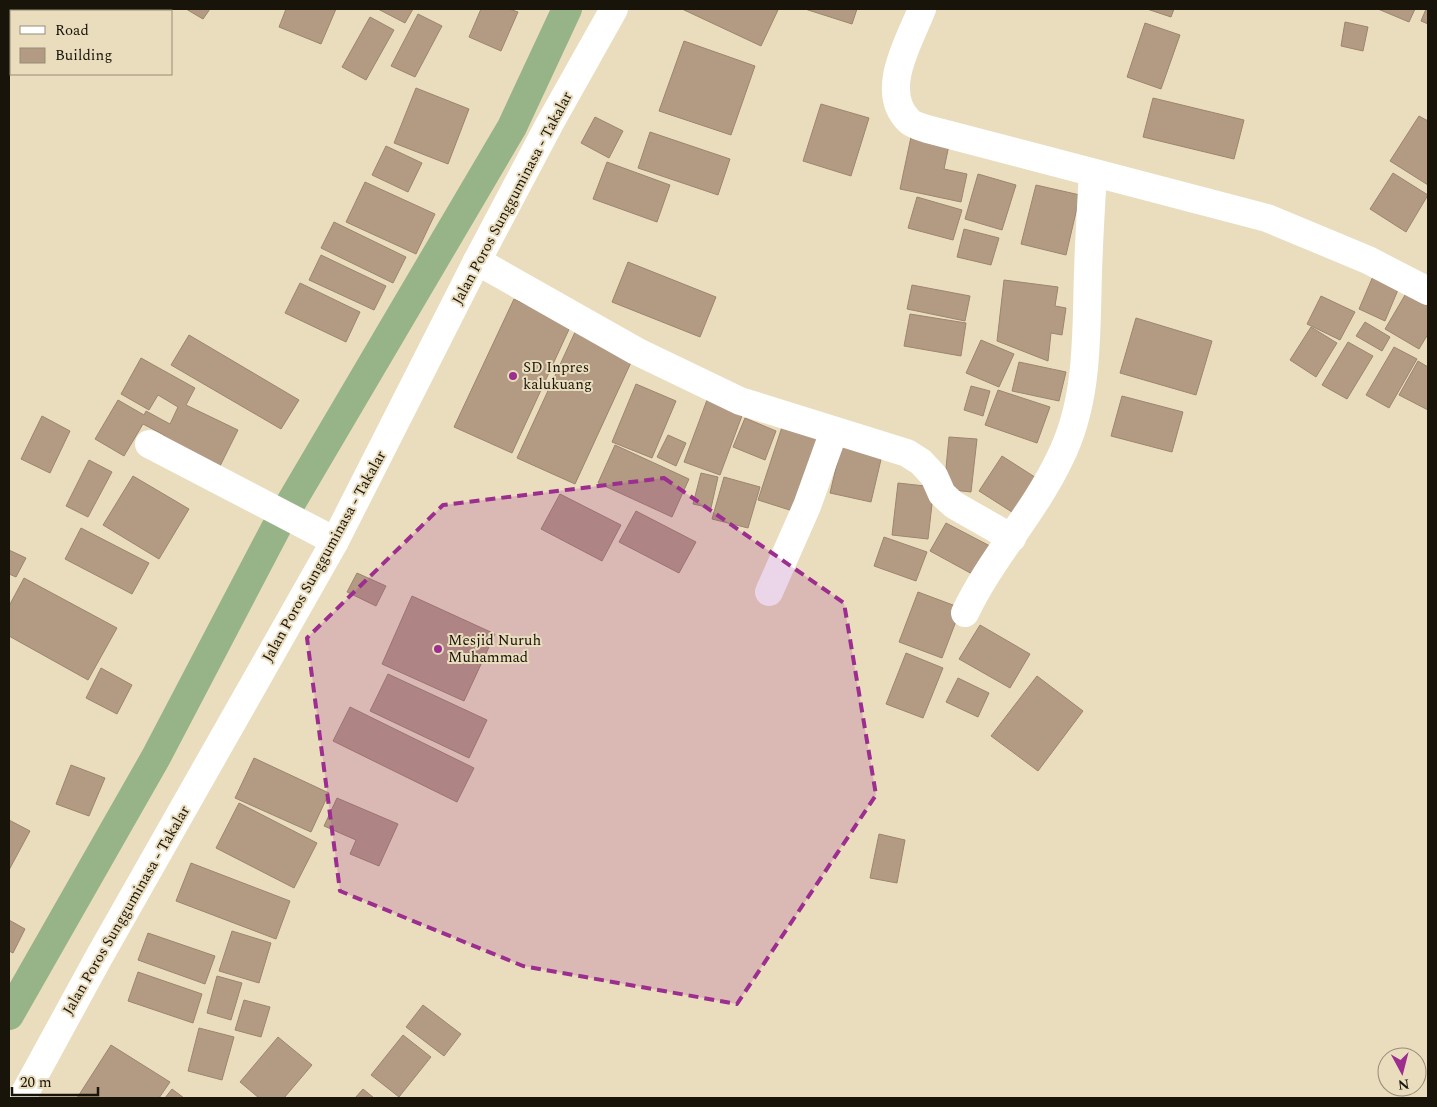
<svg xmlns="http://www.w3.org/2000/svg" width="1437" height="1107" font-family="Spectral,serif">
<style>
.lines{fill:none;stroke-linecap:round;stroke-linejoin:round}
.canal{stroke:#97b388;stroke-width:30}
.building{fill:#b39b83;stroke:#9d856e}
.minor{stroke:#fff;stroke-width:28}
.highway{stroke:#fff;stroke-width:28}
.marked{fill:#9b2e8e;fill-opacity:0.2;stroke:#9b2e8e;stroke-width:4;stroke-dasharray:10 6;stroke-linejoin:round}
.poi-dot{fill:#9b2e8e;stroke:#eaddbe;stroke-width:2}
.labels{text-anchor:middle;stroke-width:4;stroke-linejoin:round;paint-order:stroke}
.street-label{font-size:15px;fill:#181409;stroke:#eaddbe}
.poi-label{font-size:15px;fill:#181409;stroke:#eaddbe;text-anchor:start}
</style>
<rect width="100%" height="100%" fill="#eaddbe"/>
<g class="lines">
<polyline class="canal" points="9,1015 156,757 276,528 512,127 567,9"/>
</g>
<g class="building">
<polygon points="186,9 210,9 203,19"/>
<polygon points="286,9 336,9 321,44 279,27"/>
<polygon points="378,9 413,9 405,23"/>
<polygon points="481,9 509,9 518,12 501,51 469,37"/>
<polygon points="682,9 774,9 778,10 761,46"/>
<polygon points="805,9 857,9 852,24"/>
<polygon points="1147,9 1174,9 1171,17"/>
<polygon points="1378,9 1415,9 1409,22"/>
<polygon points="1426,9 1428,9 1428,24 1421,21"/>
<polygon points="418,14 442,26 415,77 391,66"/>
<polygon points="370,17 394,30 366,80 342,67"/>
<polygon points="1345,22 1368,27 1363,51 1341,46"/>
<polygon points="1145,23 1180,35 1161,89 1127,77"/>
<polygon points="684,41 755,66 731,135 659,111"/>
<polygon points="416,88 469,109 448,164 394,143"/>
<polygon points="1153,98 1244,120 1234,159 1143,137"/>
<polygon points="821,104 869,118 851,176 803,161"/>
<polygon points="1419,116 1428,121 1428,185 1390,161"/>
<polygon points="595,117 623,131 609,158 581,143"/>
<polygon points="650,132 730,159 718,195 638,168"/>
<polygon points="911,137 949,145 944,169 967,174 961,202 900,189"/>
<polygon points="386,146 422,163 408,192 372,175"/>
<polygon points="607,162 670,185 657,222 593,199"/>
<polygon points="1393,173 1428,195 1406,232 1370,209"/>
<polygon points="978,174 1016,185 1002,230 965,219"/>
<polygon points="365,182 435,214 416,254 346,222"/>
<polygon points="1036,185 1080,195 1066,255 1021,244"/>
<polygon points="917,197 962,210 953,240 908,228"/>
<polygon points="334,222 406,257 393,283 321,248"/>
<polygon points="964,229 999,238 991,265 957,257"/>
<polygon points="321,255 386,286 374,310 309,280"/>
<polygon points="628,262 716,297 700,337 612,302"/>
<polygon points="1374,274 1400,285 1385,321 1359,309"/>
<polygon points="1004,280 1058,287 1055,306 1066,308 1062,335 1051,333 1048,361 997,341"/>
<polygon points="300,283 360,312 346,342 285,313"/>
<polygon points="912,285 970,296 965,321 907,309"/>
<polygon points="1408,290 1428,302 1428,334 1419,349 1385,329"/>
<polygon points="1321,296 1355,312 1340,340 1307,324"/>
<polygon points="514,299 571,325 512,453 454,427"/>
<polygon points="910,314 966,323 961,356 904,346"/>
<polygon points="1136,318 1212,341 1196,395 1120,373"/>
<polygon points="1365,322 1390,337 1382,351 1356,336"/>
<polygon points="1311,327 1337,343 1316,377 1290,360"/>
<polygon points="576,330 634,356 575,484 517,458"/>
<polygon points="189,335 299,400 281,429 171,365"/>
<polygon points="981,340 1014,354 999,387 966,373"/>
<polygon points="1348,342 1373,356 1347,399 1322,385"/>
<polygon points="1394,347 1417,359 1389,408 1366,395"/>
<polygon points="141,358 195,388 186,405 238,430 217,472 160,444 164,435 143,424 124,456 95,439 118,400 144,415 146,411 170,424 178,407 158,395 149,410 121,394"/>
<polygon points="1418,361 1428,367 1428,410 1399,395"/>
<polygon points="1019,362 1066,372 1059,401 1012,391"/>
<polygon points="636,384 676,401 652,458 612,442"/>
<polygon points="971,386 990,391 983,416 964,410"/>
<polygon points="998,390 1050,407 1037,443 985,425"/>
<polygon points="1122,396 1183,412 1172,452 1111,436"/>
<polygon points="707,400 743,413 720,475 684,462"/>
<polygon points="42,416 70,431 50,473 21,459"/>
<polygon points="745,418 776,431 765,460 733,447"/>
<polygon points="782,427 820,440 796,512 758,500"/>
<polygon points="668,435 686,443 676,466 657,457"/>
<polygon points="949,437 977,439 971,492 944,489"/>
<polygon points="842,443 883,451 871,502 830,493"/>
<polygon points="615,445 689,479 672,517 598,483"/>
<polygon points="1002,456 1038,479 1015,514 979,491"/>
<polygon points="89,460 112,472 88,517 66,506"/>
<polygon points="701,473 718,477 711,508 693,504"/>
<polygon points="133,476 189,509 159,559 103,525"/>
<polygon points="724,477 760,487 748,528 712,519"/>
<polygon points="898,483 934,487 928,539 892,535"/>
<polygon points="560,494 621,525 602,561 541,529"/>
<polygon points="636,511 696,542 679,573 619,542"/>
<polygon points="946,523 990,546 974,575 930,551"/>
<polygon points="81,528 149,563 132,594 65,559"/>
<polygon points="884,537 927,552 916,581 874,566"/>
<polygon points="9,550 26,558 16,577 9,574"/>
<polygon points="357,573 386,586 376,606 347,592"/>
<polygon points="24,578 117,628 88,680 9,636 9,606"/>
<polygon points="918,592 961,608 942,658 899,642"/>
<polygon points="412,596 495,634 464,701 382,664"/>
<polygon points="980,625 1030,654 1010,688 959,659"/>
<polygon points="906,653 943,668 923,718 886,704"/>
<polygon points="101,668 132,685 117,714 86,698"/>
<polygon points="388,674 487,720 469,758 370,711"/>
<polygon points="1037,676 1083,711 1038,771 991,736"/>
<polygon points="958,678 989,693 978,717 946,702"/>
<polygon points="350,707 474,768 457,802 333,741"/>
<polygon points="254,758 329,793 311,832 235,798"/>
<polygon points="71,765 105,778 89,816 56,804"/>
<polygon points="337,798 398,824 379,866 350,854 356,840 324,826"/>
<polygon points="239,803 317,843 294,888 216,848"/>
<polygon points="9,820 30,831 9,870"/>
<polygon points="879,834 905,840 897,883 870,878"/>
<polygon points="191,863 290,901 276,939 176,901"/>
<polygon points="9,920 25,929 13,953 9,951"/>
<polygon points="232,931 271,943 259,983 219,971"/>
<polygon points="148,933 215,956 205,984 138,960"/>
<polygon points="138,972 202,994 193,1023 128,1001"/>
<polygon points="217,976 242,983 231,1020 207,1013"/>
<polygon points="244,1000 270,1007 261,1037 235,1030"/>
<polygon points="423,1005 461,1034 444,1056 406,1027"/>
<polygon points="199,1028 234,1037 222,1080 188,1071"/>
<polygon points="403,1035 431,1057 399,1097 371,1075"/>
<polygon points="278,1037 312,1065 284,1098 259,1098 240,1082"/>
<polygon points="111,1045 170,1082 159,1098 77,1098"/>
<polygon points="172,1089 184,1098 165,1098"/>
<polygon points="363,1089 374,1098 355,1098"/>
</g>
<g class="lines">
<g class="minor">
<path d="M922,9C910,40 878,91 909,121C913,125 921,127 927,129L1267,218L1368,260L1428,291"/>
<polyline points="477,261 636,351 740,401 907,453 921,462 934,476 942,494 954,505 1012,538"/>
<polyline points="149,444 335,541"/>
<polyline points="769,592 807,506 834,431"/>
<path d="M965,613C991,558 1034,513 1060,458C1089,400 1086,335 1088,272C1089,239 1091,206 1093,173"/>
</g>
<polyline class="highway" points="22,1098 99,957 335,541 477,261 550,123 614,9"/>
</g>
<path class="marked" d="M664,478L844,603L876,795L737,1004L523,966L340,891L307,638L443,505Z"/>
<g class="poi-dot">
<circle cx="513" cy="376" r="5"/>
<circle cx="438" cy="649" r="5"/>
</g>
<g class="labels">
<g class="street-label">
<text transform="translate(512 198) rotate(-62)" y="5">Jalan Poros Sungguminasa - Takalar</text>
<text transform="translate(324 556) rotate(-61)" y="5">Jalan Poros Sungguminasa - Takalar</text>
<text transform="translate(126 910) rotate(-60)" y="5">Jalan Poros Sungguminasa - Takalar</text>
</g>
<g class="poi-label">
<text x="523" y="372">SD Inpres<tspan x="523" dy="17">kalukuang</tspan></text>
<text x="448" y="645">Mesjid Nuruh<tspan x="448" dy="17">Muhammad</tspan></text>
</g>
</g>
<rect width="1437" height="1107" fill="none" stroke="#181409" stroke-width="20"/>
<rect x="10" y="10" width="162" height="65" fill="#eaddbe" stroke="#968d76"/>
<rect x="20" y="26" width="25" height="8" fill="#ffffff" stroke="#968d76"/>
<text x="55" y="35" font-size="15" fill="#181409">Road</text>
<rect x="20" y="48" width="25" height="15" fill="#b39b83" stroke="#968d76"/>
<text x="55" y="60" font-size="15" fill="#181409">Building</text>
<g transform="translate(1402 1072) rotate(173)"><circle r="24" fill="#eaddbe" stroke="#968d76"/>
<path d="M0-4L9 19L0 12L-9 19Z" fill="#9b2e8e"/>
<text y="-8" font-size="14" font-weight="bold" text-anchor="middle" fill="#181409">N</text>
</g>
<path d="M12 1087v8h86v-8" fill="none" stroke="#181409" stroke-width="2.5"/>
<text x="20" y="1087" font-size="15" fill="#181409" stroke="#eaddbe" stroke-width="4" paint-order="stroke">20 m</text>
</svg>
